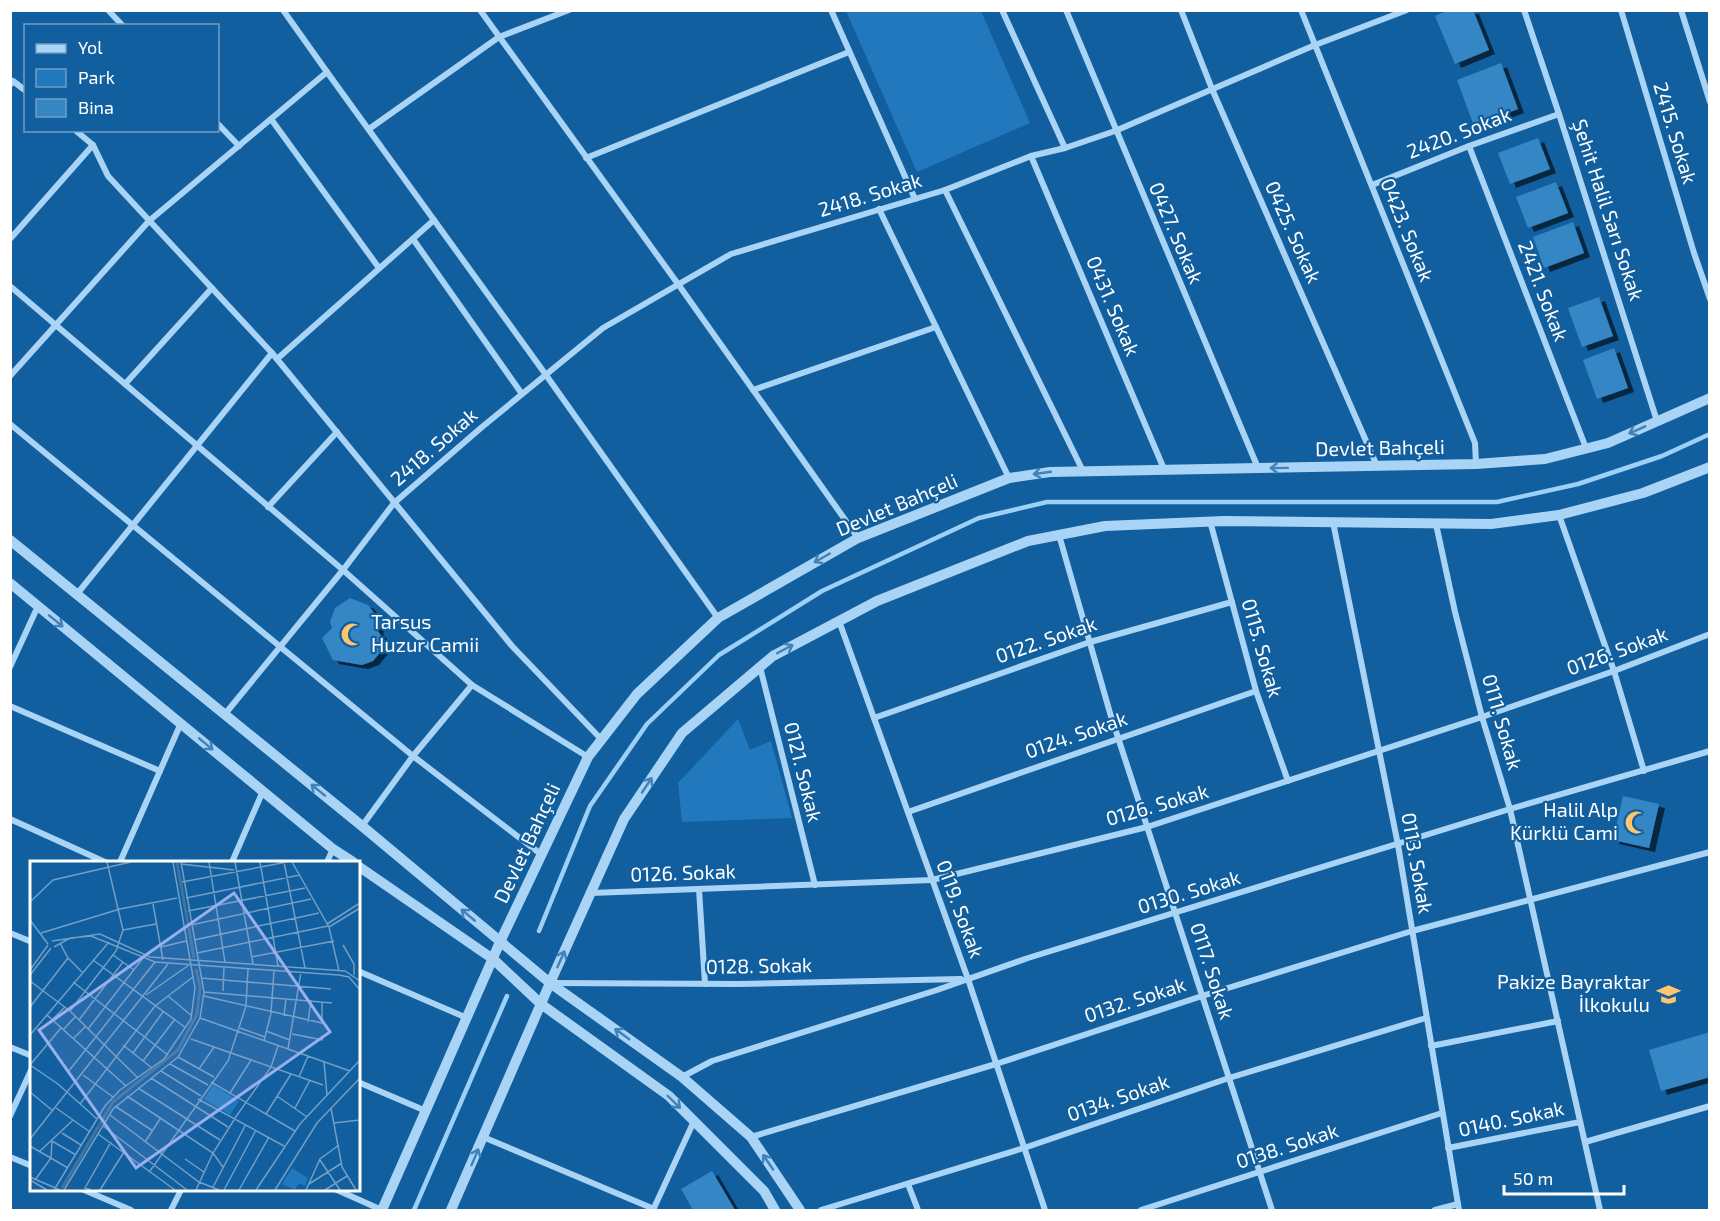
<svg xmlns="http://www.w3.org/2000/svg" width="1720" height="1221" font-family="'Exo 2',sans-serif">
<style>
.green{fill:#2178bd}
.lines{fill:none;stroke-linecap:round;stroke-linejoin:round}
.stream{stroke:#9cd0f7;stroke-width:4.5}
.building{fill:#3686c4;filter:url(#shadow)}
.minor{stroke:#aad4f5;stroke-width:6}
.tertiary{stroke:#aad4f5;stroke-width:10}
.oneway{stroke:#4082b9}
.labels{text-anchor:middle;stroke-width:4.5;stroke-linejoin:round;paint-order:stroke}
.street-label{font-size:20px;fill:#fff;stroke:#125f9f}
.poi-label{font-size:20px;fill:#fff;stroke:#125f9f;text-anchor:end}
.inset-river{fill:none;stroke:#3f74a2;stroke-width:3}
.inset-road{fill:none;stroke:#719fc5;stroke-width:1.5}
.view{fill:#99afed;fill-opacity:0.15;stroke:#99afed;stroke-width:3}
.inset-edge{fill:none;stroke:#fff;stroke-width:3}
</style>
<defs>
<filter id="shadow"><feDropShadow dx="6" dy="4" stdDeviation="0" flood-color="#0009"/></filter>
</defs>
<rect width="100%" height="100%" fill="#125f9f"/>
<g class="green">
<polygon points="846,11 981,11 1030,123 917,172"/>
<polygon points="738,719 750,750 771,741 792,818 682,822 678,783"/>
</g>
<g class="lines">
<g class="stream">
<polyline points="539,931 590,806 647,724 719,655 822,591 979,518 1047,502 1497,502 1578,484 1662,456 1710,434"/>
<polyline points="414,1210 507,996"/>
</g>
</g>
<g class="building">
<polygon points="1448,10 1473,10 1489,50 1455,64 1435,16"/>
<polygon points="1501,63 1518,109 1474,126 1457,80"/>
<polygon points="1538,138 1550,169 1510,184 1498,153"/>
<polygon points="1556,182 1568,213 1528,228 1516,197"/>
<polygon points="1573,222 1584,253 1544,268 1533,237"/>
<polygon points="1599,297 1613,336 1582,347 1568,308"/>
<polygon points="1614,348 1628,388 1597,399 1583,360"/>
<polygon points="350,598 368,605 381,622 377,630 387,644 373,661 362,665 333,660 322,638 332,628 330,622 335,608"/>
<polygon points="1623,796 1659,804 1649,848 1613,840"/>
<polygon points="1710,1032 1710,1077 1661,1091 1649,1050"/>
<polygon points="712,1171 735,1210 693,1210 681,1189"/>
</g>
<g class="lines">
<g class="minor">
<polyline points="108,10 123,26"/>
<polyline points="283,10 327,72"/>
<polyline points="480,10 678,284 858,538"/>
<polyline points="831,10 915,199"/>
<polyline points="1002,10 1065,148"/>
<polyline points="1066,10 1258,468"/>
<polyline points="1181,10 1212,89 1377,466"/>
<polyline points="1301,10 1475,443 1476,464"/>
<polyline points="1524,10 1559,114 1657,421"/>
<polyline points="1621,10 1694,253 1710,299"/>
<polyline points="1681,10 1710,102"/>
<polyline points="10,85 13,81 26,91"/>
<polyline points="271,119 379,268"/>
<polyline points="218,124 239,146"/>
<polyline points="369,129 499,37 569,10"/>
<polyline points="75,130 93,145 108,176 272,353 512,646 601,739"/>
<polyline points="1469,146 1586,448"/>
<polyline points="1031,156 1164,469"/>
<polyline points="586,158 849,52"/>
<polyline points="1372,185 1469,146 1559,114"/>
<polyline points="945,190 1083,471"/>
<polyline points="879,209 1009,478"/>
<polyline points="10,239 93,145"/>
<polyline points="413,239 522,394"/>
<polyline points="10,286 343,570 472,685 588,757"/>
<polyline points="277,359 434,220"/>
<polyline points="10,376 149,221 327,72 546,375 718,618"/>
<polyline points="125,384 212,288"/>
<polyline points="753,390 936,327"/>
<polyline points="10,424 413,756 542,855"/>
<polyline points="268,507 337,432"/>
<polyline points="1559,515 1614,671 1644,771"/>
<polyline points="1210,521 1256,691 1288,781"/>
<polyline points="1333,522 1398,845 1459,1210"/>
<polyline points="1436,524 1455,612 1482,717 1510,809 1600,1210"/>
<polyline points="1059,535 1110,713 1272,1210"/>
<polyline points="77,594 272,353"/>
<polyline points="839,621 968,979 1045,1210"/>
<polyline points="10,667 38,606"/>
<polyline points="760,667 815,885"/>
<polyline points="10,706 160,771"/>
<polyline points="225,714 343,570 394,503 482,427 603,328 731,254 945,190 1031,156 1065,148 1115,131 1315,45 1407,10"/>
<polyline points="874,718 1090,642 1232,602"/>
<polyline points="908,812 1256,691"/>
<polyline points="10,819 105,862"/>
<polyline points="362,826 413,756 472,685"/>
<polyline points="120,862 181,723"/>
<polyline points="232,862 263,791"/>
<polyline points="327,862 333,849"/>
<polyline points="699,889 705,984"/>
<polyline points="591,893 932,880 1147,827 1482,717 1614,671 1710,634"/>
<polyline points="10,933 32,942"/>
<polyline points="358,971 467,1018"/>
<polyline points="552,983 738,984 961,979"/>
<polyline points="1431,1046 1558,1021"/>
<polyline points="10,1047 32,1056"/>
<polyline points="682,1077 712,1061 937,990 1028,958 1510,809 1710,751"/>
<polyline points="358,1082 426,1111"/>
<polyline points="10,1116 32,1068"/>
<polyline points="483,1137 654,1209"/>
<polyline points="751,1137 996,1064 1202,996 1412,931 1710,852"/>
<polyline points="1585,1142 1710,1106"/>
<polyline points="1448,1148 1580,1122"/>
<polyline points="10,1157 32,1166"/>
<polyline points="908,1184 918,1210"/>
<polyline points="84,1190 131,1210"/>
<polyline points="337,1190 382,1210"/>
<polyline points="171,1210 181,1190"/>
<polyline points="653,1210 694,1121"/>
<polyline points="821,1210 1024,1148 1229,1078 1426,1018"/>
<polyline points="1141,1210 1442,1113"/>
<polyline points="1435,1210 1458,1204"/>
</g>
<g class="tertiary">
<polyline points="10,540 362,826 550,983 682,1077 751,1137 800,1210"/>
<polyline points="10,583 333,849 353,862"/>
<polyline points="358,866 493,959 541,1004 669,1096 764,1191 775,1210"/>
<polyline points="382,1210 500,942 588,757 637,694 718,618 858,538 1009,478 1050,472 1476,464 1545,459 1608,443 1710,398"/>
<polyline points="451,1210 550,983 624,819 682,733 773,656 877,601 1028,541 1105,526 1224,521 1491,524 1559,515 1643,493 1710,467"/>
</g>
</g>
<defs><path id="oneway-shaft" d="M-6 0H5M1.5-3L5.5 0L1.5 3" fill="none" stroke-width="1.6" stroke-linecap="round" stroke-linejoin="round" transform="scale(1.5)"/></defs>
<g class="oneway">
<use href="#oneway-shaft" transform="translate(1637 430) rotate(156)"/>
<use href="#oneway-shaft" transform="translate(1279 468) rotate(179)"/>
<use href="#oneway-shaft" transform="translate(1042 473) rotate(172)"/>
<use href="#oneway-shaft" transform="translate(822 558) rotate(150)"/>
<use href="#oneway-shaft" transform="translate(56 621) rotate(39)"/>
<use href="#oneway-shaft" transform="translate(785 649) rotate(-28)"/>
<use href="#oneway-shaft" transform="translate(206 744) rotate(40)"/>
<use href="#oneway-shaft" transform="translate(647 785) rotate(-56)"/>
<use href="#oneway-shaft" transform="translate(318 790) rotate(-141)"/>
<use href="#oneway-shaft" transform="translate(468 915) rotate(-140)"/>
<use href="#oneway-shaft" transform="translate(561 959) rotate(-66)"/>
<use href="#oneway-shaft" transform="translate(622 1034) rotate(-144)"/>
<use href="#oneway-shaft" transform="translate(674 1102) rotate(44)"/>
<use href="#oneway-shaft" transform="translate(475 1157) rotate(-67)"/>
<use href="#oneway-shaft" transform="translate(768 1162) rotate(-124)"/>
</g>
<defs>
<symbol id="mosque-bare" viewBox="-9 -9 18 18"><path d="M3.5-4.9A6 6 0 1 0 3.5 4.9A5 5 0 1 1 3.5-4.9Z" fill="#ffc66e" stroke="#125f9f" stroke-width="2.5" paint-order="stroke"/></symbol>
<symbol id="school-bare" viewBox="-9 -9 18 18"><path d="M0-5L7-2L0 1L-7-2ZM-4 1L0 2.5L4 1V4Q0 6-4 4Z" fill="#ffc66e" stroke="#125f9f" stroke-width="2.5" paint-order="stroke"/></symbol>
</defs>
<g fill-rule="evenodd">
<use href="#mosque-bare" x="336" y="618" width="33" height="33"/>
<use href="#mosque-bare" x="1620" y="806" width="33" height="33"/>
<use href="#school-bare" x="1652" y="978" width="33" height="33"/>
</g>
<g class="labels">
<g class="street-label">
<text transform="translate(1459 133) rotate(-21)" y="7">2420. Sokak</text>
<text transform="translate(1675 133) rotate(73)" y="7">2415. Sokak</text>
<text transform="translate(870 195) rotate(-17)" y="7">2418. Sokak</text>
<text transform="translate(1608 210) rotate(72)" y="7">Şehit Halil Sarı Sokak</text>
<text transform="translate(1407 230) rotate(68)" y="7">0423. Sokak</text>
<text transform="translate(1293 232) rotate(66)" y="7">0425. Sokak</text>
<text transform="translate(1176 233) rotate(67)" y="7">0427. Sokak</text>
<text transform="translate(1543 291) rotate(69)" y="7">2421. Sokak</text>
<text transform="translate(1113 306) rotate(67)" y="7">0431. Sokak</text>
<text transform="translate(434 447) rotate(-41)" y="7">2418. Sokak</text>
<text transform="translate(1380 448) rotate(-1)" y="7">Devlet Bahçeli</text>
<text transform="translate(897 505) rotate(-23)" y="7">Devlet Bahçeli</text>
<text transform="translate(1046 640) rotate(-19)" y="7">0122. Sokak</text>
<text transform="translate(1262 648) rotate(74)" y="7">0115. Sokak</text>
<text transform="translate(1617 651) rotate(-20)" y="7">0126. Sokak</text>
<text transform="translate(1502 722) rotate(74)" y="7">0111. Sokak</text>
<text transform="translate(1076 735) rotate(-19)" y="7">0124. Sokak</text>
<text transform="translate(803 772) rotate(76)" y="7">0121. Sokak</text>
<text transform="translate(1157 805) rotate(-16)" y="7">0126. Sokak</text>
<text transform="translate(527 843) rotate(-65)" y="7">Devlet Bahçeli</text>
<text transform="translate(1417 863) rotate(80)" y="7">0113. Sokak</text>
<text transform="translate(683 873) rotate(-2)" y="7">0126. Sokak</text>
<text transform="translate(1189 892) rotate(-17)" y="7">0130. Sokak</text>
<text transform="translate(960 909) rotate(70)" y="7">0119. Sokak</text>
<text transform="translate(759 966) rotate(-1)" y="7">0128. Sokak</text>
<text transform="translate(1212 971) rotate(72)" y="7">0117. Sokak</text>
<text transform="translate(1135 1000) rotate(-18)" y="7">0132. Sokak</text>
<text transform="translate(1118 1098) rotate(-19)" y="7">0134. Sokak</text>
<text transform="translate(1511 1119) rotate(-12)" y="7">0140. Sokak</text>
<text transform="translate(1287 1146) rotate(-18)" y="7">0138. Sokak</text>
</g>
<g class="poi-label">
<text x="371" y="629" text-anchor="start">Tarsus<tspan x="371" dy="23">Huzur Camii</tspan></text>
<text x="1618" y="817">Halil Alp<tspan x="1618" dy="23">Kürklü Cami</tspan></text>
<text x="1650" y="989">Pakize Bayraktar<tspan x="1650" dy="23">İlkokulu</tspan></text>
</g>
</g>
<g transform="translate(30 861)">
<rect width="330" height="330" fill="#125f9f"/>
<path d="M183,224L209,240L200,254L174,238ZM262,307L278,317L275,325L269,322L265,329L252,323Z" fill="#2178bd"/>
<path class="inset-river" d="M147,1L164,97M32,327L83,241L148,189L167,153L170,126L166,108"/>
<path class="inset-road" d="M179,1L195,101M205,1L223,103M230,1L248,105M249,1H254L275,107M262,1L299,66L309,110M151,3L204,9M152,21L257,1M156,37L270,14M0,41L23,19L101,1M123,43L133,99M158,50L275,27M0,59L18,83M297,63L330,42M161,64L281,38M299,66L330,47M93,69L126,63M11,72L90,48L147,37M164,79L289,52M22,80L70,73L120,96L315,110L330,120M30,82L38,97L52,111M313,84L324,103V114M24,86L40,77L61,75L125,101L309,114L319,116L330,129M131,86L156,80M167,92L298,65M83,94L104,109M221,96L304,80M63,99L156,167M0,109L18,84M0,114L21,87M171,117L301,128M0,120L40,150L108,217M43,121L138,194M193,130L194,106M174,131L302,142M116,134L159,104M138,135L162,155M174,135L292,162V141M0,146L38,97M40,150L86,90L93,69L77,1M241,152L244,109M17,154L96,225M254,155L256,137M170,157L258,188L271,111M22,159L35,146M49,159L93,101M278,161L281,139M210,167L235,176M58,168L113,97M33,169L46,155M236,170L260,179M262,173L293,179M0,174L79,81M43,178L56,165M161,178L293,224M234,180L241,152M93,184L122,207M258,188L320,210M103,192L133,151M148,196L184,216M113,200L145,158M294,201L297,234M140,203L178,224M0,204L28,223L67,258M0,204L31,167M169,208L184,186M131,210L171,235M38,211L125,101M53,214L83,236M269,216L278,195M121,217L198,266M181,221L265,270M108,227L190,279M0,231L23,250M200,232L221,199M97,235L183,292L193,306M247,235L277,256M168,238L254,285M50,243L125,145L163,116M85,245L123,270M26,247L60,271M265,247L280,219M301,247L312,306L326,329M236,253L261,213M80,254L169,321L189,329M205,257L241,206L248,185M304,262L330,259M73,265L157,329M32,272L51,284M68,273L145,329M0,278L138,103M115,281L130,258M0,285L38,307M9,291L43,259M155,298L174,311M290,299L310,329M120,310L198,200L216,145L218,108M0,316L30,329M0,319L17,329M5,319L21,297L22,280L46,294M279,323L312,302M183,326L216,263M24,329L75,245L90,229L134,198L161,158L165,127L143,1M34,329L83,248L148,196L170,157L174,131L151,1M61,329L55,327L81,281M70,329L94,291M166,329L183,292L204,259M194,329L226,269M209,329L239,276M226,329L270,263L330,199M245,329L287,262L330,217M276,329L290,298L309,284M295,329L317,315"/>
<path class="view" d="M204,32L300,171L106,307L9,169Z"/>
<rect width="330" height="330" class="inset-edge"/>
</g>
<rect width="1720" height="1221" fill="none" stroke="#ffffff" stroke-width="24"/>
<rect x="24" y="24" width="195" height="108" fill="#125f9f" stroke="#719fc5" stroke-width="1.5"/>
<rect x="36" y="44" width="30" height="9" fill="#aad4f5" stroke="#719fc5" stroke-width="1.5"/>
<text x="78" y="54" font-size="18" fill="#ffffff">Yol</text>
<rect x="36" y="69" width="30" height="18" fill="#2178bd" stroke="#719fc5" stroke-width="1.5"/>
<text x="78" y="84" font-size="18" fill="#ffffff">Park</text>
<rect x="36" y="99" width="30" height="18" fill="#3686c4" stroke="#719fc5" stroke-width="1.5"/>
<text x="78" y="114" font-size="18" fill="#ffffff">Bina</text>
<path d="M1504 1185v9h120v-9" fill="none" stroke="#ffffff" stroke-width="3"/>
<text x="1513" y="1185" font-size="18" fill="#ffffff" stroke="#125f9f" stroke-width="4.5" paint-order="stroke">50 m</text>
</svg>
